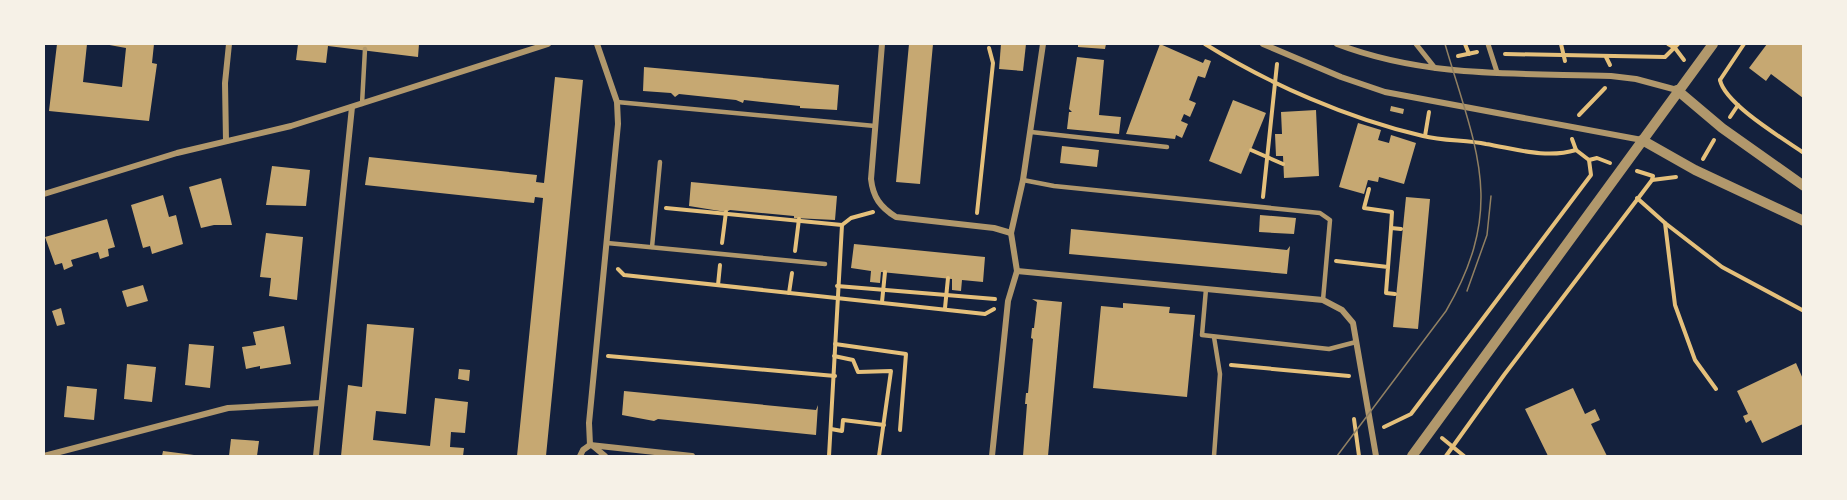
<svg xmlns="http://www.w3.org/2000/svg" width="1847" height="500" font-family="Bitter,serif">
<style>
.building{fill:#c6a872}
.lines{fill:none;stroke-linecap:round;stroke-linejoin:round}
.path{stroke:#e5c07b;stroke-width:4}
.service{stroke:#b1986c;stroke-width:4.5}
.pedestrian{stroke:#b1986c;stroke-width:5}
.minor{stroke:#b1986c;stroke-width:6}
.tertiary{stroke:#b1986c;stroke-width:10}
.tram{stroke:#918062;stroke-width:1.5}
</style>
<rect width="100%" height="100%" fill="#14213d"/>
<g class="building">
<polygon points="57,44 87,44 83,82 122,87 126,48 104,44 154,44 152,63 157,64 149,121 49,111"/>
<polygon points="298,44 419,44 418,57 328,46 326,63 296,60"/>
<polygon points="909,44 933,44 920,184 896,182"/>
<polygon points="1001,44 1026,44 1023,71 999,69"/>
<polygon points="1078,44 1106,44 1105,49 1078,47"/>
<polygon points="1160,44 1203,63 1205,59 1211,61 1205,78 1198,76 1189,100 1196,103 1190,117 1184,114 1181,121 1188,124 1182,138 1176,135 1175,139 1126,134"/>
<polygon points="1767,44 1803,44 1803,98 1771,74 1766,81 1749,68"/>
<polygon points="1077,57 1104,60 1099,115 1121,117 1119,134 1067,129 1069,112 1072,112 1069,109"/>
<polygon points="644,67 839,85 837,110 800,108 800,106 744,100 743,103 736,100 679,94 675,97 671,93 643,91"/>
<polygon points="555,77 583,80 579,121 546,456 517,456 543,198 535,197 534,203 365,185 369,157 537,175 536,182 544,183"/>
<polygon points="1233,100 1266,113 1241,174 1209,161"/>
<polygon points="1391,106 1404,109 1403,114 1390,111"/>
<polygon points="1316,110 1319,176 1284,178 1283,156 1276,156 1275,134 1282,134 1281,112"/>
<polygon points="1358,123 1381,130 1378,140 1389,143 1391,135 1416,143 1404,184 1379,177 1378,182 1368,180 1364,194 1339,187"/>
<polygon points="1062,146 1099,150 1097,167 1060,163"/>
<polygon points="272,166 310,170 306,206 266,205"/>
<polygon points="221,178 232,225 214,225 201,228 189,187"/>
<polygon points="691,182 837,196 835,220 794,218 794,216 730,210 726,212 689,206"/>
<polygon points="163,195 169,217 176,215 183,244 152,254 150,246 143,248 131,205"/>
<polygon points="1406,197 1430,199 1418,329 1393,327"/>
<polygon points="1260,215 1296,218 1294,234 1259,232"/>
<polygon points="107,219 115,247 108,249 109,256 100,259 98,252 71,260 73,266 64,270 62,263 55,265 45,237"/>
<polygon points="1071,229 1287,250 1290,246 1287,274 1069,254"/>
<polygon points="266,233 303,237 297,300 269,296 271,278 260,277"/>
<polygon points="854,244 985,257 983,282 962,280 961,291 952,290 952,279 881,272 880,283 870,282 871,271 851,268"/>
<polygon points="143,285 148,301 127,307 122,291"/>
<polygon points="1032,299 1062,302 1048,456 1023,456 1027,404 1025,404 1026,393 1028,393 1033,339 1031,338 1032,328 1034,328 1037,302"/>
<polygon points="1123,303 1170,307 1169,313 1195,315 1187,397 1093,388 1101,306 1123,308"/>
<polygon points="61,308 65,324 57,326 52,311"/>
<polygon points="367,324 414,328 406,414 376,411 373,440 430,446 435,398 468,402 465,433 451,432 450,447 464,448 463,456 341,456 348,385 362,387"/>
<polygon points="284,326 291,364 260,369 260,366 246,369 242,347 256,345 253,332"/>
<polygon points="189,344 214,346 210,388 185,385"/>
<polygon points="1796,363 1803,379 1803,424 1762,443 1751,420 1746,423 1743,416 1748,414 1737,391"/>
<polygon points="127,364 156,367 152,402 124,399"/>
<polygon points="459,369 470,370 469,381 458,379"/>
<polygon points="67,386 97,389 94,420 64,417"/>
<polygon points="1573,388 1585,414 1595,409 1600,420 1591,424 1607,456 1548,456 1525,409"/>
<polygon points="624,391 816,410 818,405 816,435 658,419 654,421 622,415"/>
<polygon points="231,439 259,441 257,456 229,456"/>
<polygon points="163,451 194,455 194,456 162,456"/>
</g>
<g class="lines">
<g class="path">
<path d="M1205,44C1269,84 1349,119 1423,136C1443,141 1466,140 1486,144C1516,149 1546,159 1576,150"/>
<polyline points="1465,44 1469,54"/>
<polyline points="1561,44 1565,61"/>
<polyline points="1668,44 1675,48 1684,60"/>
<polyline points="1505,54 1665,57 1678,44"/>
<polyline points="1458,56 1477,52"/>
<polyline points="1606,57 1610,65"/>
<path d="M1720,80C1725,104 1782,138 1804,153"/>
<polyline points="1720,80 1744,44"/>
<polyline points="1579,115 1605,88"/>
<polyline points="1730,117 1738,105"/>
<polyline points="1425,136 1429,112"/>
<polyline points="1572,139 1576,150 1589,160 1597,158 1610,163"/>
<polyline points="1251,150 1283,164"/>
<polyline points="1703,159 1714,140"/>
<polyline points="1652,180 1676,177"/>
<polyline points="1369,189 1364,208 1392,212 1391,228"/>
<polyline points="1263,197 1277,64"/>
<polyline points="1637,198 1665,223 1675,305 1695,360 1716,389"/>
<polyline points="666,208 842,225"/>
<polyline points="977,213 993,63 989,48"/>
<polyline points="1665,223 1722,267 1804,311"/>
<polyline points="722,243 726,212"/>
<polyline points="795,251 799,219"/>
<polyline points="1336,261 1388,267 1386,293 1395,294"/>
<polyline points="1388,267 1391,228 1401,229"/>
<polyline points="618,269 624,275 985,314 994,309"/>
<polyline points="718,285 720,265"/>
<polyline points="837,286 995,299"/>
<polyline points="789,293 792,273"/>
<polyline points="882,302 885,272"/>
<polyline points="945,308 948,278"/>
<polyline points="835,344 906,354 900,430"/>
<polyline points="608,356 835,376"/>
<polyline points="834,356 853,360 858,372 891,371 879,456"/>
<polyline points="1231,365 1349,376"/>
<polyline points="1354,419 1359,456"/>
<polyline points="1384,427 1411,414 1591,175 1589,160"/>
<polyline points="831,429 842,431 843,420 884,425"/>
<polyline points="1442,438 1464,456"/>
<polyline points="829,456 842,225 851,218 873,212"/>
<polyline points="1446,456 1504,375 1652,180 1653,176 1637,171"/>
</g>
<g class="service">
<polyline points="617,102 875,126"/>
<polyline points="362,104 365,49"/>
<polyline points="1031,132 1167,147"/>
<polyline points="1023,180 1054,186 1320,213 1330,220 1323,300"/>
<polyline points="607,243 825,264"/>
<polyline points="652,247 660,162"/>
<polyline points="1206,289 1202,335 1329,349 1356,342"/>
<polyline points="1214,337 1220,374 1214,456"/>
</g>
<g class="pedestrian">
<polyline points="1416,44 1435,68"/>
<polyline points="1488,44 1497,72"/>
</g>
<g class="minor">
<path d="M882,44L871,179C873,197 880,207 896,217L994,228L1011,233"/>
<polyline points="1263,44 1341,77 1385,92 1642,140"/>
<path d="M1337,44C1426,78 1516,73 1611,76L1636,79L1677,90"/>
<polyline points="226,141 225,83 229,44"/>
<polyline points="44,194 177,153 291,126 548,44"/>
<polyline points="1017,271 1323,300 1342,310 1353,323 1376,456"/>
<polyline points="590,445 589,423 618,124 617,102 597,44"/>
<polyline points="590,445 692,456"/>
<polyline points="593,446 605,456"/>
<polyline points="44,456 228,408 321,403"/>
<polyline points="316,456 352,107"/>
<polyline points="580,456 583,450 590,445"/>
<polyline points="992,456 1008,301 1017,271 1011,233 1023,180 1043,44"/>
</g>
<g class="tertiary">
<polyline points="1677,90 1722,128 1804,186"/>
<polyline points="1642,140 1695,170 1804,221"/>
<polyline points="1412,456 1713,44"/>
</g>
<g class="tram">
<polyline points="1467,291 1487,235 1491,196"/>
<path d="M1337,456L1446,311C1507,206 1476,150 1445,44"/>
</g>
</g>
<rect width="1847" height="500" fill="none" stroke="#f6f1e7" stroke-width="90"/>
</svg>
